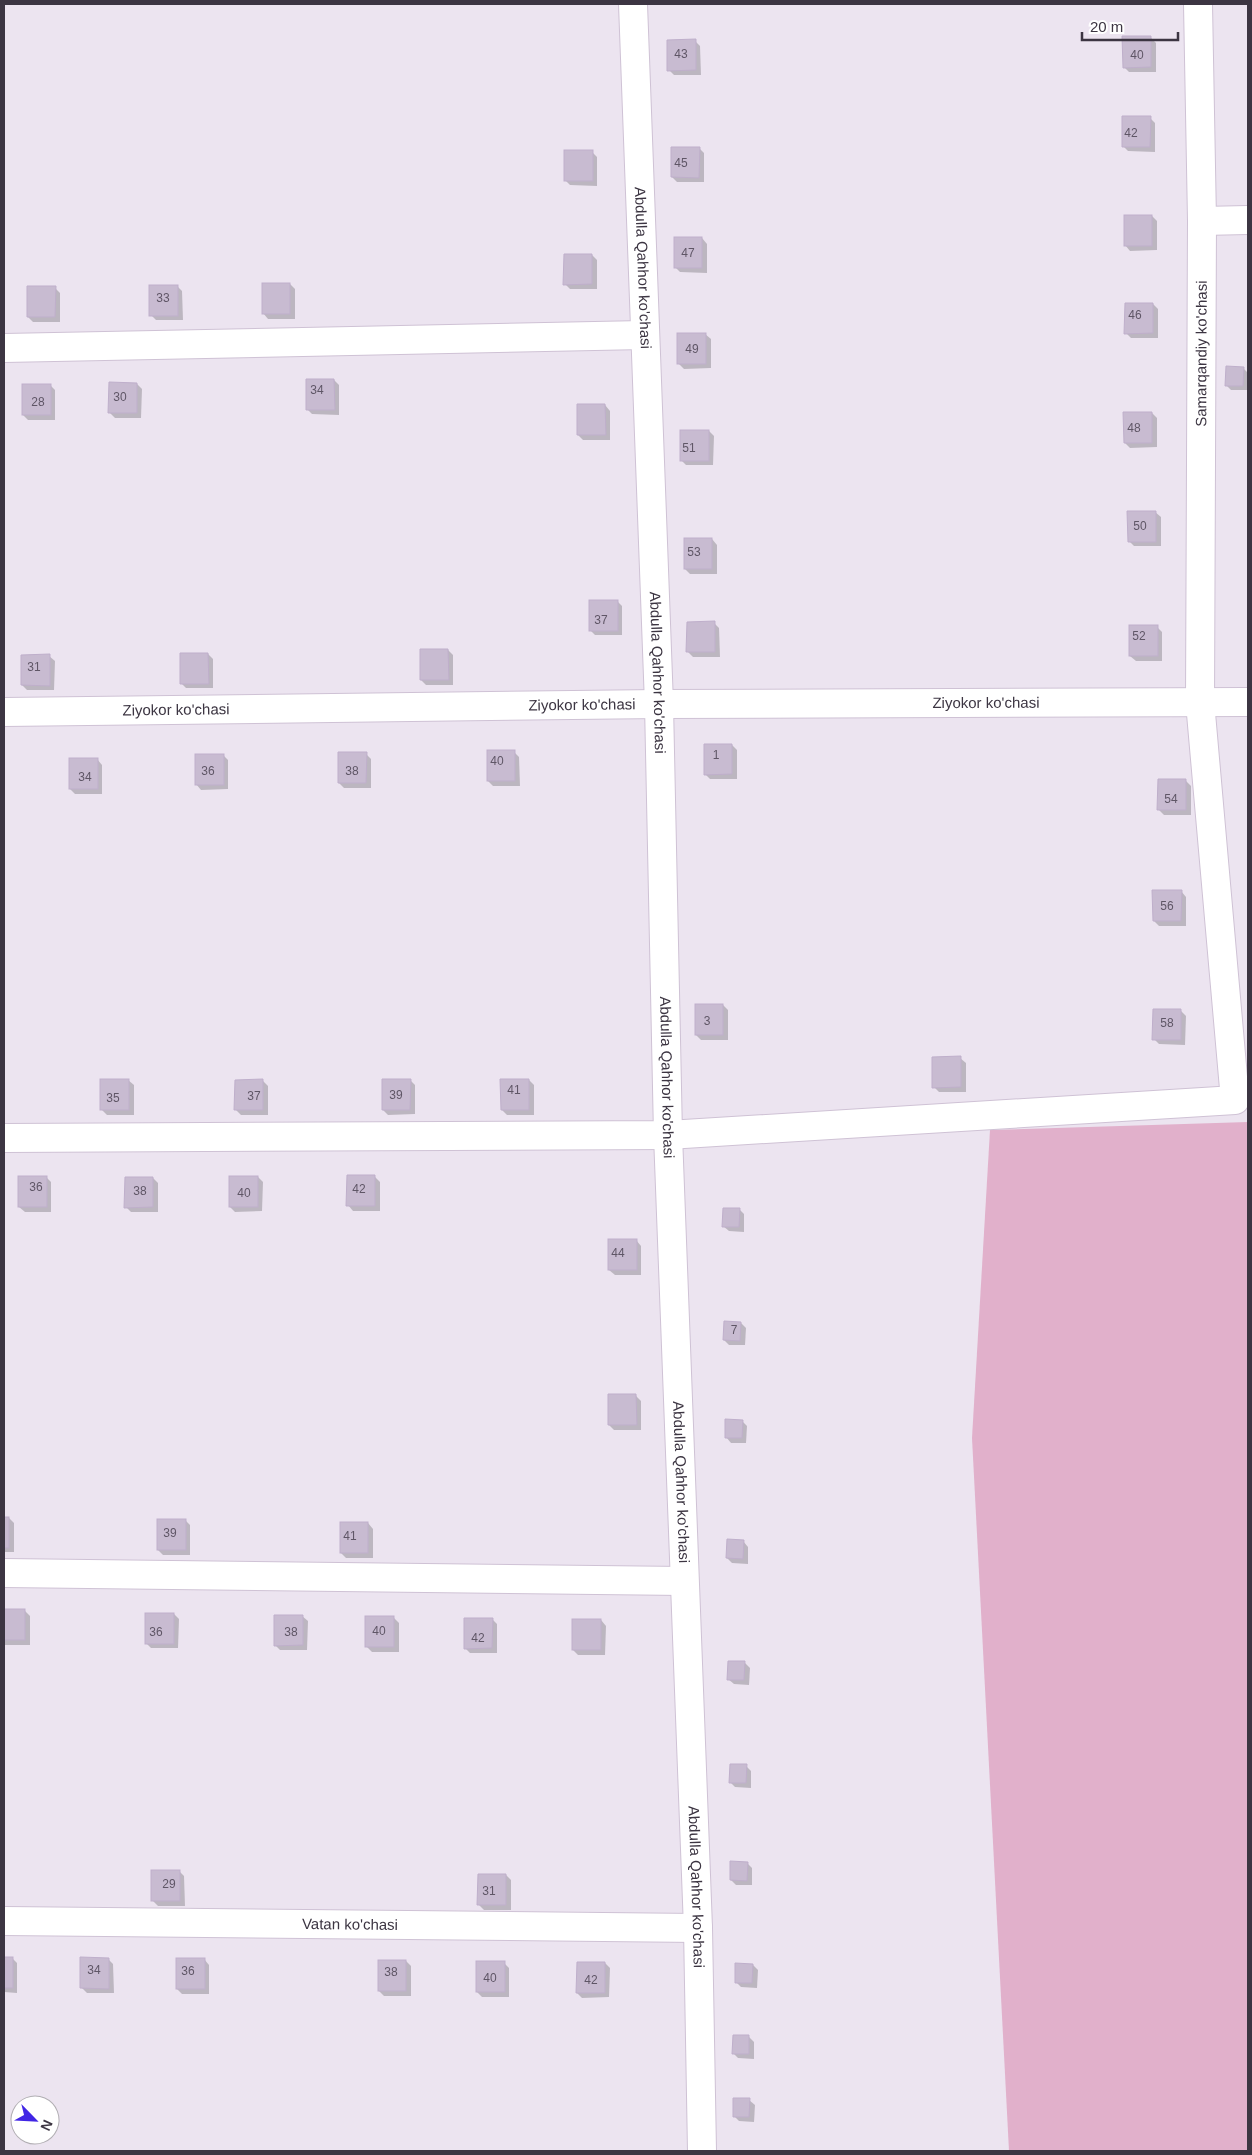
<svg xmlns="http://www.w3.org/2000/svg" width="1252" height="2155" font-family="Helvetica,sans-serif">
<style>
.green{fill:#e1b0cb}
.shadow{fill:#0003}
.building{fill:#c8bbd1;stroke:#bfafcb}
.lines{fill:none;stroke-linecap:round;stroke-linejoin:round}
.street-casing{stroke:#cfc2d5;stroke-width:30}
.street{stroke:#fff;stroke-width:28}
.labels{text-anchor:middle;stroke-width:4;stroke-linejoin:round;paint-order:stroke}
.number-label{font-size:12px;fill:#5f5666}
.street-label{font-size:15px;fill:#3c3542;stroke:#fff}
</style>
<rect width="100%" height="100%" fill="#ece4f0"/>
<polygon class="green" points="1248,1122 1248,2151 1009,2151 972,1438 990,1130"/>
<g class="shadow">
<polygon points="1151,38 1156,43 1156,72 1129,72 1124,67"/>
<polygon points="695,41 700,46 701,75 674,75 669,70"/>
<polygon points="1150,118 1155,123 1155,152 1128,151 1123,146"/>
<polygon points="699,148 704,153 704,182 677,182 672,177"/>
<polygon points="592,152 597,157 597,186 570,185 565,180"/>
<polygon points="1152,216 1157,221 1157,250 1130,251 1125,245"/>
<polygon points="702,238 707,244 707,273 680,272 675,267"/>
<polygon points="592,255 597,260 597,289 570,289 565,284"/>
<polygon points="290,284 295,289 295,319 268,319 263,313"/>
<polygon points="177,286 182,291 183,320 156,320 151,315"/>
<polygon points="55,288 60,293 60,322 33,322 28,317"/>
<polygon points="1153,304 1158,309 1158,338 1131,338 1126,333"/>
<polygon points="705,334 711,339 711,368 684,369 679,364"/>
<polygon points="1243,368 1248,373 1247,390 1231,390 1226,385"/>
<polygon points="334,380 339,385 339,415 312,414 307,409"/>
<polygon points="137,384 142,389 141,418 115,418 110,413"/>
<polygon points="50,385 55,390 55,420 28,420 23,415"/>
<polygon points="605,405 610,411 610,440 583,440 578,435"/>
<polygon points="1152,413 1157,418 1157,447 1130,448 1125,443"/>
<polygon points="709,431 714,436 713,465 686,465 681,460"/>
<polygon points="1155,512 1161,517 1161,546 1134,546 1129,541"/>
<polygon points="712,539 717,545 717,574 690,574 685,569"/>
<polygon points="617,601 622,606 622,635 595,635 590,630"/>
<polygon points="714,623 719,628 720,657 693,657 688,652"/>
<polygon points="1157,627 1162,632 1162,661 1136,661 1130,656"/>
<polygon points="448,650 453,655 453,685 426,685 421,680"/>
<polygon points="208,654 213,659 213,688 186,688 181,683"/>
<polygon points="49,656 55,661 54,690 27,690 22,685"/>
<polygon points="732,745 737,750 737,779 710,779 705,774"/>
<polygon points="514,752 519,757 520,786 493,786 488,781"/>
<polygon points="366,754 371,759 371,788 344,788 339,783"/>
<polygon points="223,755 228,760 228,789 201,790 196,784"/>
<polygon points="97,759 102,765 102,794 75,794 70,789"/>
<polygon points="1186,781 1191,786 1191,815 1164,815 1159,810"/>
<polygon points="1181,891 1186,897 1186,926 1159,926 1154,921"/>
<polygon points="723,1005 728,1010 728,1040 701,1040 696,1035"/>
<polygon points="1181,1011 1186,1016 1185,1045 1159,1044 1154,1039"/>
<polygon points="960,1058 966,1063 966,1092 939,1092 934,1087"/>
<polygon points="128,1080 134,1085 134,1115 107,1115 102,1110"/>
<polygon points="410,1080 415,1085 415,1114 388,1115 383,1110"/>
<polygon points="529,1080 534,1085 534,1115 507,1115 502,1110"/>
<polygon points="263,1081 268,1086 268,1115 241,1115 236,1110"/>
<polygon points="46,1177 51,1182 51,1212 25,1212 19,1207"/>
<polygon points="258,1177 263,1182 262,1211 235,1212 230,1207"/>
<polygon points="375,1177 380,1182 380,1211 353,1211 348,1205"/>
<polygon points="153,1178 158,1183 158,1212 131,1212 126,1207"/>
<polygon points="739,1209 744,1214 744,1232 729,1231 723,1226"/>
<polygon points="636,1240 641,1246 641,1275 615,1275 609,1270"/>
<polygon points="741,1323 746,1328 745,1345 729,1345 724,1340"/>
<polygon points="636,1396 641,1401 641,1430 614,1430 609,1425"/>
<polygon points="742,1421 747,1426 746,1443 731,1443 726,1437"/>
<polygon points="4,1518 9,1518 14,1523 14,1552 4,1552"/>
<polygon points="185,1520 190,1525 190,1555 163,1555 158,1550"/>
<polygon points="368,1523 373,1529 373,1558 346,1558 341,1553"/>
<polygon points="743,1541 748,1547 748,1564 732,1563 727,1558"/>
<polygon points="24,1610 30,1616 30,1645 4,1645 4,1611"/>
<polygon points="174,1614 179,1619 178,1648 151,1648 146,1643"/>
<polygon points="302,1616 308,1621 307,1650 280,1650 275,1645"/>
<polygon points="393,1617 399,1623 399,1652 372,1652 367,1647"/>
<polygon points="492,1619 497,1624 497,1653 470,1653 465,1648"/>
<polygon points="601,1620 606,1626 605,1655 578,1655 573,1650"/>
<polygon points="745,1663 750,1668 749,1685 734,1684 728,1679"/>
<polygon points="746,1766 751,1771 751,1788 735,1787 730,1782"/>
<polygon points="747,1863 752,1868 752,1885 736,1885 731,1880"/>
<polygon points="179,1871 184,1876 185,1906 158,1906 153,1901"/>
<polygon points="506,1875 511,1880 511,1910 484,1910 479,1905"/>
<polygon points="4,1958 12,1958 17,1963 17,1993 4,1992"/>
<polygon points="108,1959 113,1964 114,1993 87,1993 82,1988"/>
<polygon points="204,1959 209,1965 209,1994 182,1994 177,1989"/>
<polygon points="406,1961 411,1966 411,1996 384,1996 379,1991"/>
<polygon points="504,1963 509,1968 509,1997 482,1997 477,1992"/>
<polygon points="605,1963 610,1968 609,1997 582,1998 577,1993"/>
<polygon points="753,1965 758,1970 757,1988 741,1987 736,1982"/>
<polygon points="749,2037 754,2042 754,2059 738,2058 733,2053"/>
<polygon points="749,2100 755,2105 754,2122 739,2121 734,2116"/>
</g>
<g class="building">
<polygon points="1122,36 1151,36 1151,67 1123,68"/>
<polygon points="696,39 696,70 667,71 667,40"/>
<polygon points="1122,116 1151,116 1150,147 1122,147"/>
<polygon points="671,147 700,147 699,178 671,177"/>
<rect x="564" y="150" width="29" height="31"/>
<rect x="1124" y="215" width="28" height="31"/>
<rect x="674" y="237" width="28" height="31"/>
<polygon points="564,254 592,254 592,284 563,285"/>
<rect x="262" y="283" width="28" height="31"/>
<rect x="149" y="285" width="29" height="31"/>
<polygon points="27,286 56,286 55,317 27,317"/>
<polygon points="1125,303 1153,303 1153,333 1124,334"/>
<rect x="677" y="333" width="29" height="31"/>
<polygon points="1226,366 1244,367 1243,386 1225,386"/>
<polygon points="306,379 334,379 335,410 306,410"/>
<polygon points="109,382 137,383 137,413 108,413"/>
<rect x="22" y="384" width="29" height="31"/>
<polygon points="577,404 605,404 606,435 577,435"/>
<polygon points="1123,412 1152,412 1152,443 1124,443"/>
<rect x="680" y="430" width="29" height="31"/>
<polygon points="1127,511 1156,511 1156,542 1128,542"/>
<rect x="684" y="538" width="28" height="31"/>
<rect x="589" y="600" width="29" height="31"/>
<polygon points="715,621 715,652 686,652 687,622"/>
<rect x="1129" y="625" width="29" height="31"/>
<polygon points="420,649 448,649 449,680 420,680"/>
<polygon points="180,653 208,653 209,684 180,684"/>
<polygon points="50,654 50,686 21,685 21,655"/>
<polygon points="704,744 732,744 732,774 704,775"/>
<rect x="487" y="750" width="28" height="31"/>
<polygon points="338,752 367,752 366,783 338,783"/>
<rect x="195" y="754" width="29" height="31"/>
<rect x="69" y="758" width="29" height="31"/>
<polygon points="1158,779 1186,779 1186,810 1157,810"/>
<polygon points="1152,890 1182,890 1181,921 1153,921"/>
<rect x="695" y="1004" width="28" height="31"/>
<polygon points="1153,1009 1181,1009 1181,1040 1152,1040"/>
<polygon points="961,1056 961,1087 932,1088 932,1057"/>
<rect x="100" y="1079" width="29" height="31"/>
<polygon points="263,1079 263,1110 234,1110 235,1080"/>
<polygon points="382,1079 411,1079 410,1110 382,1110"/>
<polygon points="500,1079 529,1079 529,1110 501,1110"/>
<polygon points="347,1175 375,1175 375,1206 346,1206"/>
<rect x="18" y="1176" width="29" height="31"/>
<rect x="229" y="1176" width="29" height="31"/>
<polygon points="125,1177 153,1177 153,1207 124,1208"/>
<polygon points="723,1208 740,1208 739,1227 722,1227"/>
<rect x="608" y="1239" width="29" height="31"/>
<polygon points="724,1321 741,1322 740,1341 723,1340"/>
<polygon points="608,1394 636,1394 637,1425 608,1425"/>
<polygon points="725,1419 743,1420 742,1438 725,1438"/>
<rect x="4" y="1517" width="5" height="31"/>
<rect x="157" y="1519" width="29" height="31"/>
<rect x="340" y="1522" width="28" height="31"/>
<polygon points="727,1539 744,1540 743,1559 726,1558"/>
<rect x="4" y="1609" width="21" height="31"/>
<rect x="145" y="1613" width="29" height="31"/>
<polygon points="274,1615 303,1615 303,1645 274,1646"/>
<rect x="365" y="1616" width="29" height="31"/>
<polygon points="464,1618 493,1618 492,1648 464,1649"/>
<rect x="572" y="1619" width="29" height="31"/>
<polygon points="728,1661 745,1661 744,1680 727,1680"/>
<polygon points="730,1764 747,1764 746,1783 729,1783"/>
<polygon points="730,1861 748,1862 747,1881 730,1880"/>
<rect x="151" y="1870" width="29" height="31"/>
<polygon points="478,1874 506,1874 506,1905 477,1905"/>
<rect x="4" y="1957" width="9" height="31"/>
<polygon points="80,1957 109,1958 109,1989 80,1988"/>
<rect x="176" y="1958" width="29" height="31"/>
<rect x="378" y="1960" width="28" height="31"/>
<rect x="476" y="1961" width="29" height="31"/>
<polygon points="577,1962 605,1962 605,1993 576,1993"/>
<polygon points="735,1963 753,1964 752,1983 735,1983"/>
<polygon points="733,2035 749,2035 749,2054 732,2054"/>
<polygon points="733,2098 750,2098 749,2117 733,2117"/>
</g>
<g class="lines">
<defs>
<g id="street">
<path id="s1" d="M633,4L659,704L668,1135L698,1928L702,2151"/>
<polyline points="1202,221 1248,220"/>
<polyline points="4,348 644,335"/>
<path id="s2" d="M4,712L659,704L1248,702"/>
<path id="s3" d="M4,1138L668,1135L1235,1100L1200,702L1202,221L1198,4"/>
<polyline points="4,1573 684,1581"/>
<path id="s4" d="M4,1921L698,1928"/>
</g>
</defs>
<use href="#street" class="street-casing"/>
<use href="#street" class="street"/>
</g>
<g class="labels">
<g class="number-label">
<text x="681" y="58">43</text>
<text x="1137" y="59">40</text>
<text x="1131" y="137">42</text>
<text x="681" y="167">45</text>
<text x="688" y="257">47</text>
<text x="163" y="302">33</text>
<text x="1135" y="319">46</text>
<text x="692" y="353">49</text>
<text x="317" y="394">34</text>
<text x="120" y="401">30</text>
<text x="38" y="406">28</text>
<text x="1134" y="432">48</text>
<text x="689" y="452">51</text>
<text x="1140" y="530">50</text>
<text x="694" y="556">53</text>
<text x="601" y="624">37</text>
<text x="1139" y="640">52</text>
<text x="34" y="671">31</text>
<text x="716" y="759">1</text>
<text x="497" y="765">40</text>
<text x="208" y="775">36</text>
<text x="352" y="775">38</text>
<text x="85" y="781">34</text>
<text x="1171" y="803">54</text>
<text x="1167" y="910">56</text>
<text x="707" y="1025">3</text>
<text x="1167" y="1027">58</text>
<text x="514" y="1094">41</text>
<text x="396" y="1099">39</text>
<text x="254" y="1100">37</text>
<text x="113" y="1102">35</text>
<text x="36" y="1191">36</text>
<text x="359" y="1193">42</text>
<text x="140" y="1195">38</text>
<text x="244" y="1197">40</text>
<text x="618" y="1257">44</text>
<text x="734" y="1334">7</text>
<text x="170" y="1537">39</text>
<text x="350" y="1540">41</text>
<text x="379" y="1635">40</text>
<text x="156" y="1636">36</text>
<text x="291" y="1636">38</text>
<text x="478" y="1642">42</text>
<text x="169" y="1888">29</text>
<text x="489" y="1895">31</text>
<text x="94" y="1974">34</text>
<text x="188" y="1975">36</text>
<text x="391" y="1976">38</text>
<text x="490" y="1982">40</text>
<text x="591" y="1984">42</text>
</g>
<g class="street-label">
<text dy="5" stroke="none"><textPath href="#s1" startOffset="264">Abdulla Qahhor ko'chasi</textPath></text>
<text dy="5" stroke="none"><textPath href="#s3" startOffset="1980">Samarqandiy ko'chasi</textPath></text>
<text dy="5" stroke="none"><textPath href="#s1" startOffset="669">Abdulla Qahhor ko'chasi</textPath></text>
<text dy="5" stroke="none"><textPath href="#s2" startOffset="982">Ziyokor ko'chasi</textPath></text>
<text dy="5" stroke="none"><textPath href="#s2" startOffset="578">Ziyokor ko'chasi</textPath></text>
<text dy="5" stroke="none"><textPath href="#s2" startOffset="172">Ziyokor ko'chasi</textPath></text>
<text dy="5" stroke="none"><textPath href="#s1" startOffset="1074">Abdulla Qahhor ko'chasi</textPath></text>
<text dy="5" stroke="none"><textPath href="#s1" startOffset="1479">Abdulla Qahhor ko'chasi</textPath></text>
<text dy="5" stroke="none"><textPath href="#s1" startOffset="1884">Abdulla Qahhor ko'chasi</textPath></text>
<text dy="5" stroke="none"><textPath href="#s4" startOffset="346">Vatan ko'chasi</textPath></text>
</g>
</g>
<rect width="1252" height="2155" fill="none" stroke="#3c3542" stroke-width="10"/>
<g transform="translate(35 2120) rotate(114)"><circle r="24" fill="#ffffff" stroke="#b1aeb3"/>
<path d="M0-4L9 19L0 12L-9 19Z" fill="#4126e5"/>
<text y="-8" font-size="14" font-weight="bold" text-anchor="middle" fill="#3c3542">N</text>
</g>
<path d="M1082 32v8h96v-8" fill="none" stroke="#3c3542" stroke-width="2.5"/>
<text x="1090" y="32" font-size="15" fill="#3c3542" stroke="#ffffff" stroke-width="4" paint-order="stroke">20 m</text>
</svg>
